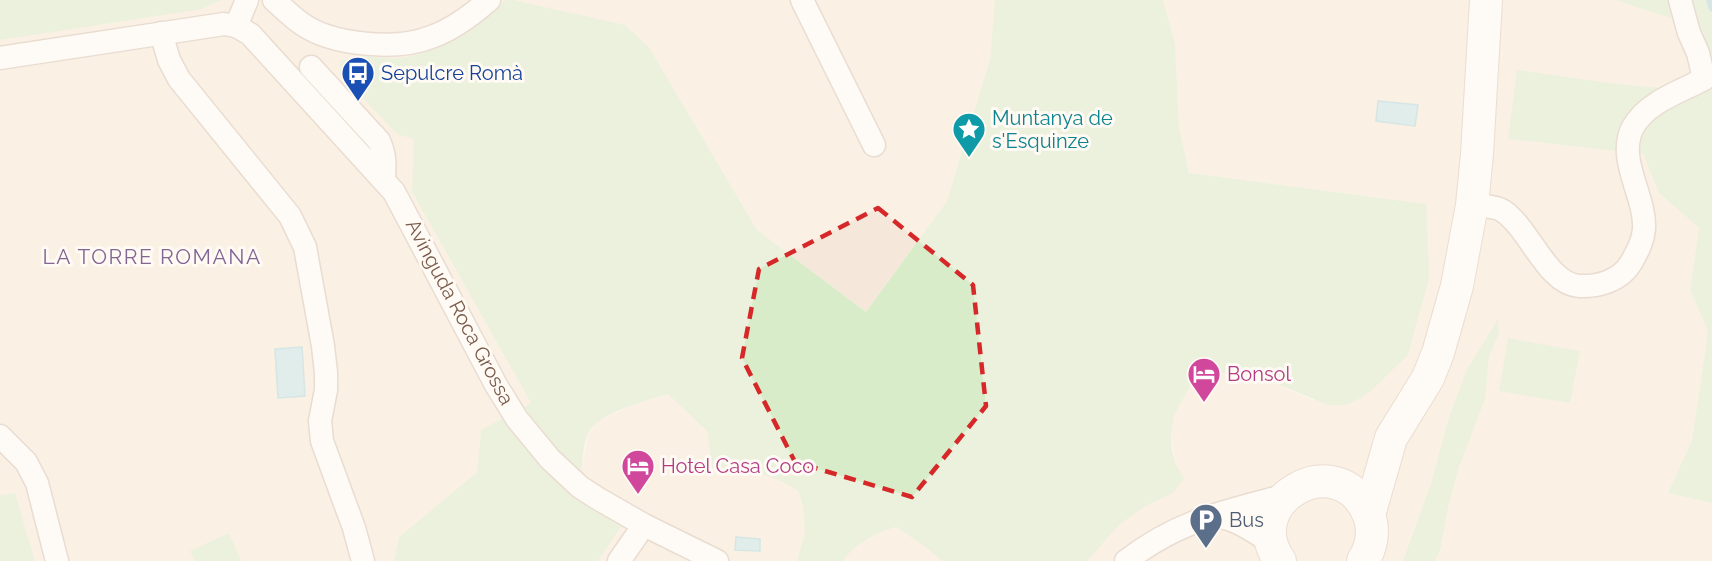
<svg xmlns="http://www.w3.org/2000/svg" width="1712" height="561" font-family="Raleway,sans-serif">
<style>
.residential{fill:#f5e8da}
.green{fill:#d8ecc9}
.water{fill:#bfe3e8;stroke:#a5d3da;stroke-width:1.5}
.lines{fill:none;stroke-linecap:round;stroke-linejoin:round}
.stream{stroke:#a5d3da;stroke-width:6}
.minor-casing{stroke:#d1beb0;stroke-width:25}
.secondary-casing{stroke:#d6c0b0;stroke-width:34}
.minor{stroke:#fff;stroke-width:22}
.secondary{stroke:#fff;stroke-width:32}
.marked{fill:none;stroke:#d62828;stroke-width:4.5;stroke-dasharray:12 8;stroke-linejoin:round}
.labels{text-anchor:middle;stroke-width:6;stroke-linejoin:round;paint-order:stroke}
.transit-label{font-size:20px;fill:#164399;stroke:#fffaf3;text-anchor:start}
.culture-label{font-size:20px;fill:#0d838f;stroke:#fffaf3;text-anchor:start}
.street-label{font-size:20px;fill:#7a5c4d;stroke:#fffaf3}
.hotel-label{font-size:20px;fill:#b23c85;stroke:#fffaf3;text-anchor:start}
.service-label{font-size:20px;fill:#4e5e75;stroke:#fffaf3;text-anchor:start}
.neighbourhood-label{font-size:21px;letter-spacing:1.5px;fill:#846695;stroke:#fffaf3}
</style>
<rect width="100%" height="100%" fill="#fdf6ec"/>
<g class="residential">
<polygon points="0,0 995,0 990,59 947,201 866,312 757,230 649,47 412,192 531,403 481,430 477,472 399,537 394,561 35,561 15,493 0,495"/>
<polygon points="1163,0 1615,0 1682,22 1693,76 1673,89 1609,83 1509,139 1643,154 1659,193 1699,228 1690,289 1708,331 1692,440 1668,493 1712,503 1712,561 1435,561 1440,551 1448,508 1459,467 1485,399 1489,357 1499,333 1498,320 1460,388 1448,420 1431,483 1403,561 1087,561 1119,525 1144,507 1173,493 1176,465 1171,434 1174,415 1191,385 1204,375 1236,372 1252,374 1312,400 1361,398 1386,377 1396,366 1426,204 1189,173 1179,127 1175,43"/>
<polygon points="669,394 707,431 712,469 744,471 768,476 783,482 798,491 803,506 805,532 797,561 598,561 620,527 581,475 588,434 598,421 631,406"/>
<polygon points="896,527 924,546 942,561 843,561 850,551 865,539"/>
</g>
<g class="green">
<polygon points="0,0 221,0 202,9 0,40"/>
<path d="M506,0H513L625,25L649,47L757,230L866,312L947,201L990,59L995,0H1163L1175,43L1179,127L1189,173L1426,204L1429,278L1408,355L1373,389L1361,398L1346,405H1328L1252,374L1236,372L1204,375L1191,385L1174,415L1171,434L1172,450L1176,465L1184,478L1173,493L1144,507L1119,525L1087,561H942L924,546L896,527C874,534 857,542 843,561H797L805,532L803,506L798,491L783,482L768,476L744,471L712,469L707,431L668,394C647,401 599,412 588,433C583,444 583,462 581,475L633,518L620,528L598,561H394L399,537L477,472L481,430L531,403L412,192L414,139L397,134L340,74V61C366,51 375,60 400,58C437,55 476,21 506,0Z"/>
<polygon points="1615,0 1712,0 1712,503 1668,493 1692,440 1708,331 1690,290 1699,228 1659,193 1643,154 1508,139 1517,70 1609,83 1672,89 1693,76 1682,22"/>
<polygon points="1498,319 1499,333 1489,357 1485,399 1459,467 1448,508 1440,551 1435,561 1403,561 1431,483 1448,420 1466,371"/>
<polygon points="1508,338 1580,351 1570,403 1499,391"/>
<polygon points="15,493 35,561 0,561 0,495"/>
<polygon points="229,533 241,561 195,561 190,551"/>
</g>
<g class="water">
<polygon points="1378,101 1418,105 1415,126 1376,121"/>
<polygon points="302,347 305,396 278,398 275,349"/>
<polygon points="736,537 760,539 760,551 735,550"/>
</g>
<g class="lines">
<polyline class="stream" points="1709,0 1712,9"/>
<defs>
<g id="minor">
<path d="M274,0C283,8 292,17 302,24C332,45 397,51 431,37C452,30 473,14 489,0"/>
<polyline points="802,0 874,145"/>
<polyline points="236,26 247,0"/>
<polyline points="161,33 169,60 179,79 290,216 305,247 323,346 326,373 326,390 320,421 322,441 354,528 363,561"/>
<polyline points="0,58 224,24 236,26 250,34 394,192 496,385 517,419 550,459 580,487 597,498 644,525 717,561"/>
<path d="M311,67L379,141C385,154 385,164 384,178"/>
<path d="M1472,205C1481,206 1496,206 1503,211C1530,229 1547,284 1579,286C1598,287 1620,281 1631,263C1637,252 1643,242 1644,229C1646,196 1616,159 1633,127C1647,102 1680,92 1704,79L1698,53L1689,33L1680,0"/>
<polyline points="0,436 26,462 37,483 57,561"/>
<path d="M1212,516C1235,517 1252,531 1272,543"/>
<polyline points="619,561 644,525"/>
<path d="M1126,561C1179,520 1224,512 1287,495"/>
</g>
<g id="secondary">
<polyline points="1369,515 1391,438 1428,378 1438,353 1457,286 1472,205 1477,154 1486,0"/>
<path d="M1280,561C1238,501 1338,444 1368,513C1375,528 1372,547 1363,561"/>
</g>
</defs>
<use href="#minor" class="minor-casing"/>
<use href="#secondary" class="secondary-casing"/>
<use href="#minor" class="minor"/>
<use href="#secondary" class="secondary"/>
</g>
<path d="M0 0H1712V561H0ZM878,208L973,285L986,406L912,497L795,462L742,358L759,269Z" fill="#fdf6ec" fill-opacity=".55" fill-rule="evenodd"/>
<path class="marked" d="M878,208L973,285L986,406L912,497L795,462L742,358L759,269Z"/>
<defs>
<symbol id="bus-pin" viewBox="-11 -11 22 30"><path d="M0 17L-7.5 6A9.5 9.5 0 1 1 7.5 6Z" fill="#1a4fb4" stroke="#fffaf3"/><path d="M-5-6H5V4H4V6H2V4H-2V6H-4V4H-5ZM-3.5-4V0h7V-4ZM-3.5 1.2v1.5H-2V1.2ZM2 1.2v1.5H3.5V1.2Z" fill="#fff"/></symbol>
<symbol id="sight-pin" viewBox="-11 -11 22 30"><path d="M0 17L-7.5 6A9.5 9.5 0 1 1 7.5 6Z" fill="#0f9aa8" stroke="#fffaf3"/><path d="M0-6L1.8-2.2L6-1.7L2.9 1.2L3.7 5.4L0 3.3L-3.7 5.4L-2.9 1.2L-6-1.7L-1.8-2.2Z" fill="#fff"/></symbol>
<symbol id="hotel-pin" viewBox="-11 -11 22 30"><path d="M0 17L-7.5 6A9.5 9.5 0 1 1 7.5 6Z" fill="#d1479c" stroke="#fffaf3"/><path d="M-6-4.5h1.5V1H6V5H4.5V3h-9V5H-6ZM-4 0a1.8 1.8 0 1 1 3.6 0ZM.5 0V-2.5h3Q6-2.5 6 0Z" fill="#fff"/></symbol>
<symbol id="parking-pin" viewBox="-11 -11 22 30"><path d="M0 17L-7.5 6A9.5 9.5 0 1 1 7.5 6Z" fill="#5c6f8a" stroke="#fffaf3"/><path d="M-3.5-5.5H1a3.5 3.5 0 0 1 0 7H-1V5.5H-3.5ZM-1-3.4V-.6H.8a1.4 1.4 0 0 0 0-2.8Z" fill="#fff"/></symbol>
</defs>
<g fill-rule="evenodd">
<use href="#bus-pin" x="339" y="54" width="38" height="52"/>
<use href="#sight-pin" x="950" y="110" width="38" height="52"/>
<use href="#hotel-pin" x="1185" y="355" width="38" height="52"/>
<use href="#hotel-pin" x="619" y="447" width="38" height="52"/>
<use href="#parking-pin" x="1187" y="501" width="38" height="52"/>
</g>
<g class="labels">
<g class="transit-label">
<text x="381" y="80">Sepulcre Romà</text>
</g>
<g class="culture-label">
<text x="992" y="125">Muntanya de<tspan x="992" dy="23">s'Esquinze</tspan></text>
</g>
<g class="street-label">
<text transform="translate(460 312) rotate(62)" y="7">Avinguda Roca Grossa</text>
</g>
<g class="hotel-label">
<text x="1227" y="381">Bonsol</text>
<text x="661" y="473">Hotel Casa Coco</text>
</g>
<g class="service-label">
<text x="1229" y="527">Bus</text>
</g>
<g class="neighbourhood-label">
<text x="152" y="264">LA TORRE ROMANA</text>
</g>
</g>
</svg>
